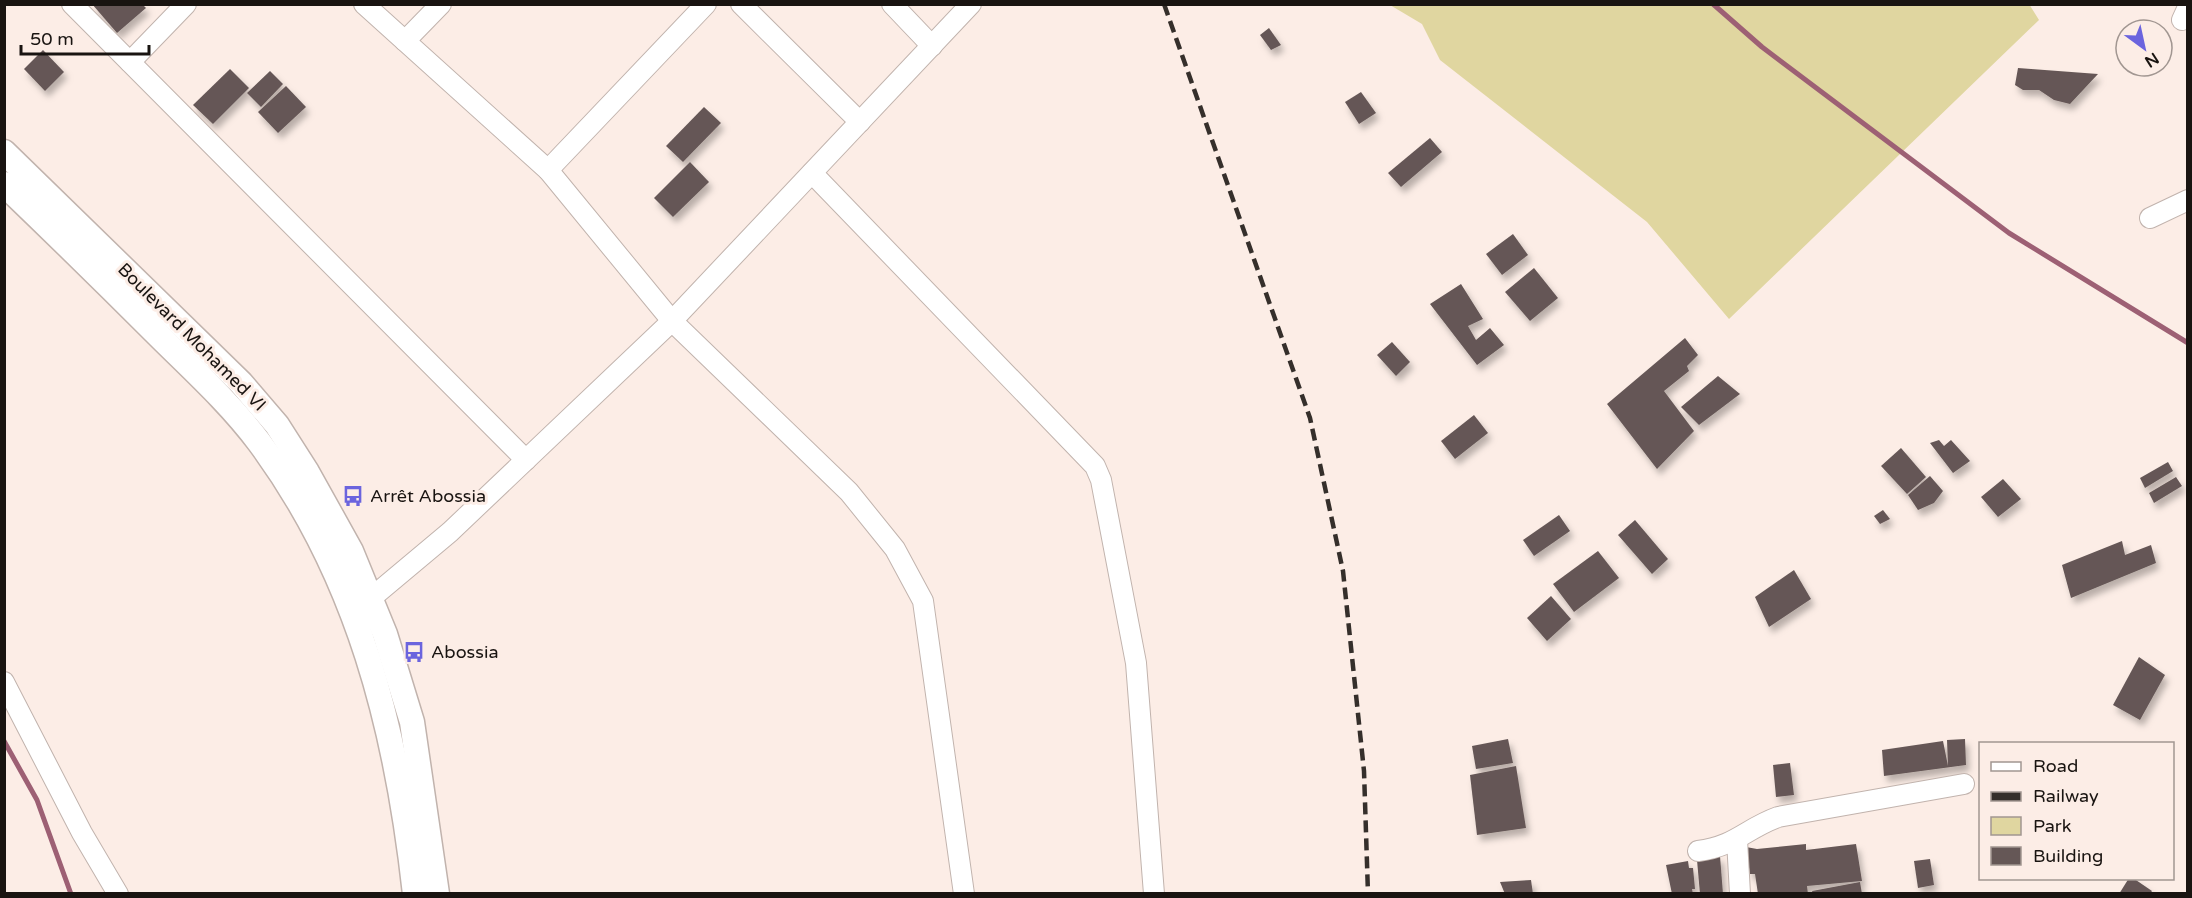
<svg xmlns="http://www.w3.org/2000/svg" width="2192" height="898" font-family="'Varela Round',sans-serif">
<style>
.green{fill:#e0d6a0}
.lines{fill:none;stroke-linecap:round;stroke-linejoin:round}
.stream{stroke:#9d6074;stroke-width:5}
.building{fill:#655756;filter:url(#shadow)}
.minor-casing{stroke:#c1b3ad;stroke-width:22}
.major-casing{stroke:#c1b3ad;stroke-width:27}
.minor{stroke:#fff;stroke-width:20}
.major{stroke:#fff;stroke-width:24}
.rail{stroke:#352f2b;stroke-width:4.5;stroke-dasharray:12 6;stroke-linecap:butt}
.labels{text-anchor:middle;stroke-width:6;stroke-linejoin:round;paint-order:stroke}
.street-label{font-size:18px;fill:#191411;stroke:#fcede6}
.poi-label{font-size:18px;fill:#191411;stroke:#fcede6;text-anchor:start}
</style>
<defs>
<filter id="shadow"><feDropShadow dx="3.5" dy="6" stdDeviation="3" flood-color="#0004"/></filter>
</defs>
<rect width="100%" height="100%" fill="#fcede6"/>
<polygon class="green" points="2029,4 2039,20 1729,319 1647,222 1440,60 1422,24 1390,5"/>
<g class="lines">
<g class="stream">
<polyline points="1713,4 1762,47 2009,233 2188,343"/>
<polyline points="4,741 37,800 71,894"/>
</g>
</g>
<g class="building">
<polygon points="92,4 142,4 146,8 117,33"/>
<polygon points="1269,28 1281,45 1271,50 1260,35"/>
<polygon points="43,50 64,72 45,91 24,69"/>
<polygon points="2018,68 2098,74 2070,104 2054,100 2039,90 2023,90 2015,85"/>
<polygon points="230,69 249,88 213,124 193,105"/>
<polygon points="270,71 283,84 261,107 247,93"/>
<polygon points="286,86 306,107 278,133 258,112"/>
<polygon points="1361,92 1376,113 1359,124 1345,102"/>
<polygon points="704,107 721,123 683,162 666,146"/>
<polygon points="1430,138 1442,152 1401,187 1388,173"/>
<polygon points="690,162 709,182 673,217 654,198"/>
<polygon points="1513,234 1528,255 1502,275 1486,254"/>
<polygon points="1534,268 1558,298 1530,321 1505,292"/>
<polygon points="1461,284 1483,319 1468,326 1476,340 1490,328 1504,345 1477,365 1430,304"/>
<polygon points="1685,338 1698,355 1687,366 1689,371 1664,391 1694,431 1657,469 1607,404"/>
<polygon points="1392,342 1410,362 1396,376 1377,355"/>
<polygon points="1718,376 1740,394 1699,425 1681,407"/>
<polygon points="1474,415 1488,433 1455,459 1441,441"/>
<polygon points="1939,440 1944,446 1951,440 1970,461 1953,473 1930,443"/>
<polygon points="1901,448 1926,477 1907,494 1881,466"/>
<polygon points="2168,462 2173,471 2145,488 2140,478"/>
<polygon points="1930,476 1943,491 1934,503 1918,510 1908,495"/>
<polygon points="2176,477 2182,486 2154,503 2149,493"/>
<polygon points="2003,479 2021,499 1998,517 1981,497"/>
<polygon points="1883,510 1890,519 1880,524 1874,516"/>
<polygon points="1559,515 1570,531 1534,556 1523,540"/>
<polygon points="1635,520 1668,559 1652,574 1618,535"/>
<polygon points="2122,541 2125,555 2151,545 2156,563 2071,598 2062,565"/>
<polygon points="1598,551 1619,578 1574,612 1553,584"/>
<polygon points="1794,570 1811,599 1769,627 1755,597"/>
<polygon points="1551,596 1571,619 1547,641 1527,618"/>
<polygon points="2139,657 2165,675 2140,720 2113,705"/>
<polygon points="1508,739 1513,763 1476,769 1472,746"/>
<polygon points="1965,739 1966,765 1884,776 1882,750 1943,741 1948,766 1947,740"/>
<polygon points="1790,763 1794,795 1776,797 1773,765"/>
<polygon points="1516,766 1526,828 1477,835 1470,775"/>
<polygon points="1806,844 1806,850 1856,844 1862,881 1807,886 1808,894 1758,894 1755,874 1750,874 1746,847 1757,849"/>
<polygon points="1720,856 1723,894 1700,894 1697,860"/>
<polygon points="1930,859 1934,885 1918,888 1914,861"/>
<polygon points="1688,861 1689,868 1693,868 1695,889 1692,889 1693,894 1672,894 1666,865"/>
<polygon points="2129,878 2133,878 2152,891 2150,894 2119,894"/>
<polygon points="1531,880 1533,894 1505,894 1500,882"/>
<polygon points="1860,882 1862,894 1813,894 1812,891"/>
</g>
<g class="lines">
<defs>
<g id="minor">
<polyline points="72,4 526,460"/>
<polyline points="364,4 548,170 672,321 849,492 895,549 923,601 964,894"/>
<polyline points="741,4 860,122"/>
<polyline points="892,4 932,46"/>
<polyline points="2182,20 2188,7"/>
<polyline points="405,41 441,4"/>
<polyline points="130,62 186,4"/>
<polyline points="548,170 706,4"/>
<polyline points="812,173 1095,466 1101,480 1136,663 1154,894"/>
<polyline points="2150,218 2188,200"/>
<polyline points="370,599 450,532 672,321 971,4"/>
<polyline points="4,682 82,833 118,894"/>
<polyline points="1737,840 1740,894"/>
<path d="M1698,851C1736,846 1745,829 1778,817L1964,784"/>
</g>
<g id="major">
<polyline points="4,152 241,383 277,425 307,472 351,551 385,634 412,722 437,894"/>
<path d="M4,184C55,233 106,283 156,333C191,368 229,402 259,442C358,575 397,730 415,894"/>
</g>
</defs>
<use href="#minor" class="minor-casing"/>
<use href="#major" class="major-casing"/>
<use href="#minor" class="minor"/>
<use href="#major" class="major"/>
<polyline class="rail" points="1164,4 1310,418 1343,571 1364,771 1368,894"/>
</g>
<defs>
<symbol id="bus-bare" viewBox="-9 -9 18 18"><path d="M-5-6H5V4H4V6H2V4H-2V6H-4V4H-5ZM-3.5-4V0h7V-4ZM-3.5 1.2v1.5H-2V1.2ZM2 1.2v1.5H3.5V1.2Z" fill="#6b64de" stroke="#fcede6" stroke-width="2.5" paint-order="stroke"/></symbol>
</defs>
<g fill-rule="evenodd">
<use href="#bus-bare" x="338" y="481" width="30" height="30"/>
<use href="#bus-bare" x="399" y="637" width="30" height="30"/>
</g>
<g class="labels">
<g class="street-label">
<text transform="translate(192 337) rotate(45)" y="6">Boulevard Mohamed VI</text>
</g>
<g class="poi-label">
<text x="370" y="502">Arrêt Abossia</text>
<text x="431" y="658">Abossia</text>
</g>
</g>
<rect width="2192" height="898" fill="none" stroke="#191411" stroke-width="12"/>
<rect x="1979" y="742" width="195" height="138" fill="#fcede6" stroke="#a19691" stroke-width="1.5"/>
<rect x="1991" y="762" width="30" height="9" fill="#ffffff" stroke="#a19691" stroke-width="1.5"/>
<text x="2033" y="772" font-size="18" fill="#191411">Road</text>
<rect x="1991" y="792" width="30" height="9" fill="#352f2b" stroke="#a19691" stroke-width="1.5"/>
<text x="2033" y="802" font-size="18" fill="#191411">Railway</text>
<rect x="1991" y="817" width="30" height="18" fill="#e0d6a0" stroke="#a19691" stroke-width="1.5"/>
<text x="2033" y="832" font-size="18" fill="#191411">Park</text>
<rect x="1991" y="847" width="30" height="18" fill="#655756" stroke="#a19691" stroke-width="1.5"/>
<text x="2033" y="862" font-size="18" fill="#191411">Building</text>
<g transform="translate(2144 48) rotate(147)"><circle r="28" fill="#fcede6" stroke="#a19691" stroke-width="1.5"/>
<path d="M0-4.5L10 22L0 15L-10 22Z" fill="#6b64de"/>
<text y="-9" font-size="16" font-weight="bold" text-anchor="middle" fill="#191411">N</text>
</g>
<path d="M21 45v9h128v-9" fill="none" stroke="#191411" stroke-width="3"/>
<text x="30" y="45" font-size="18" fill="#191411" stroke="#fcede6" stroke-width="4.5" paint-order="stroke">50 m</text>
</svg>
